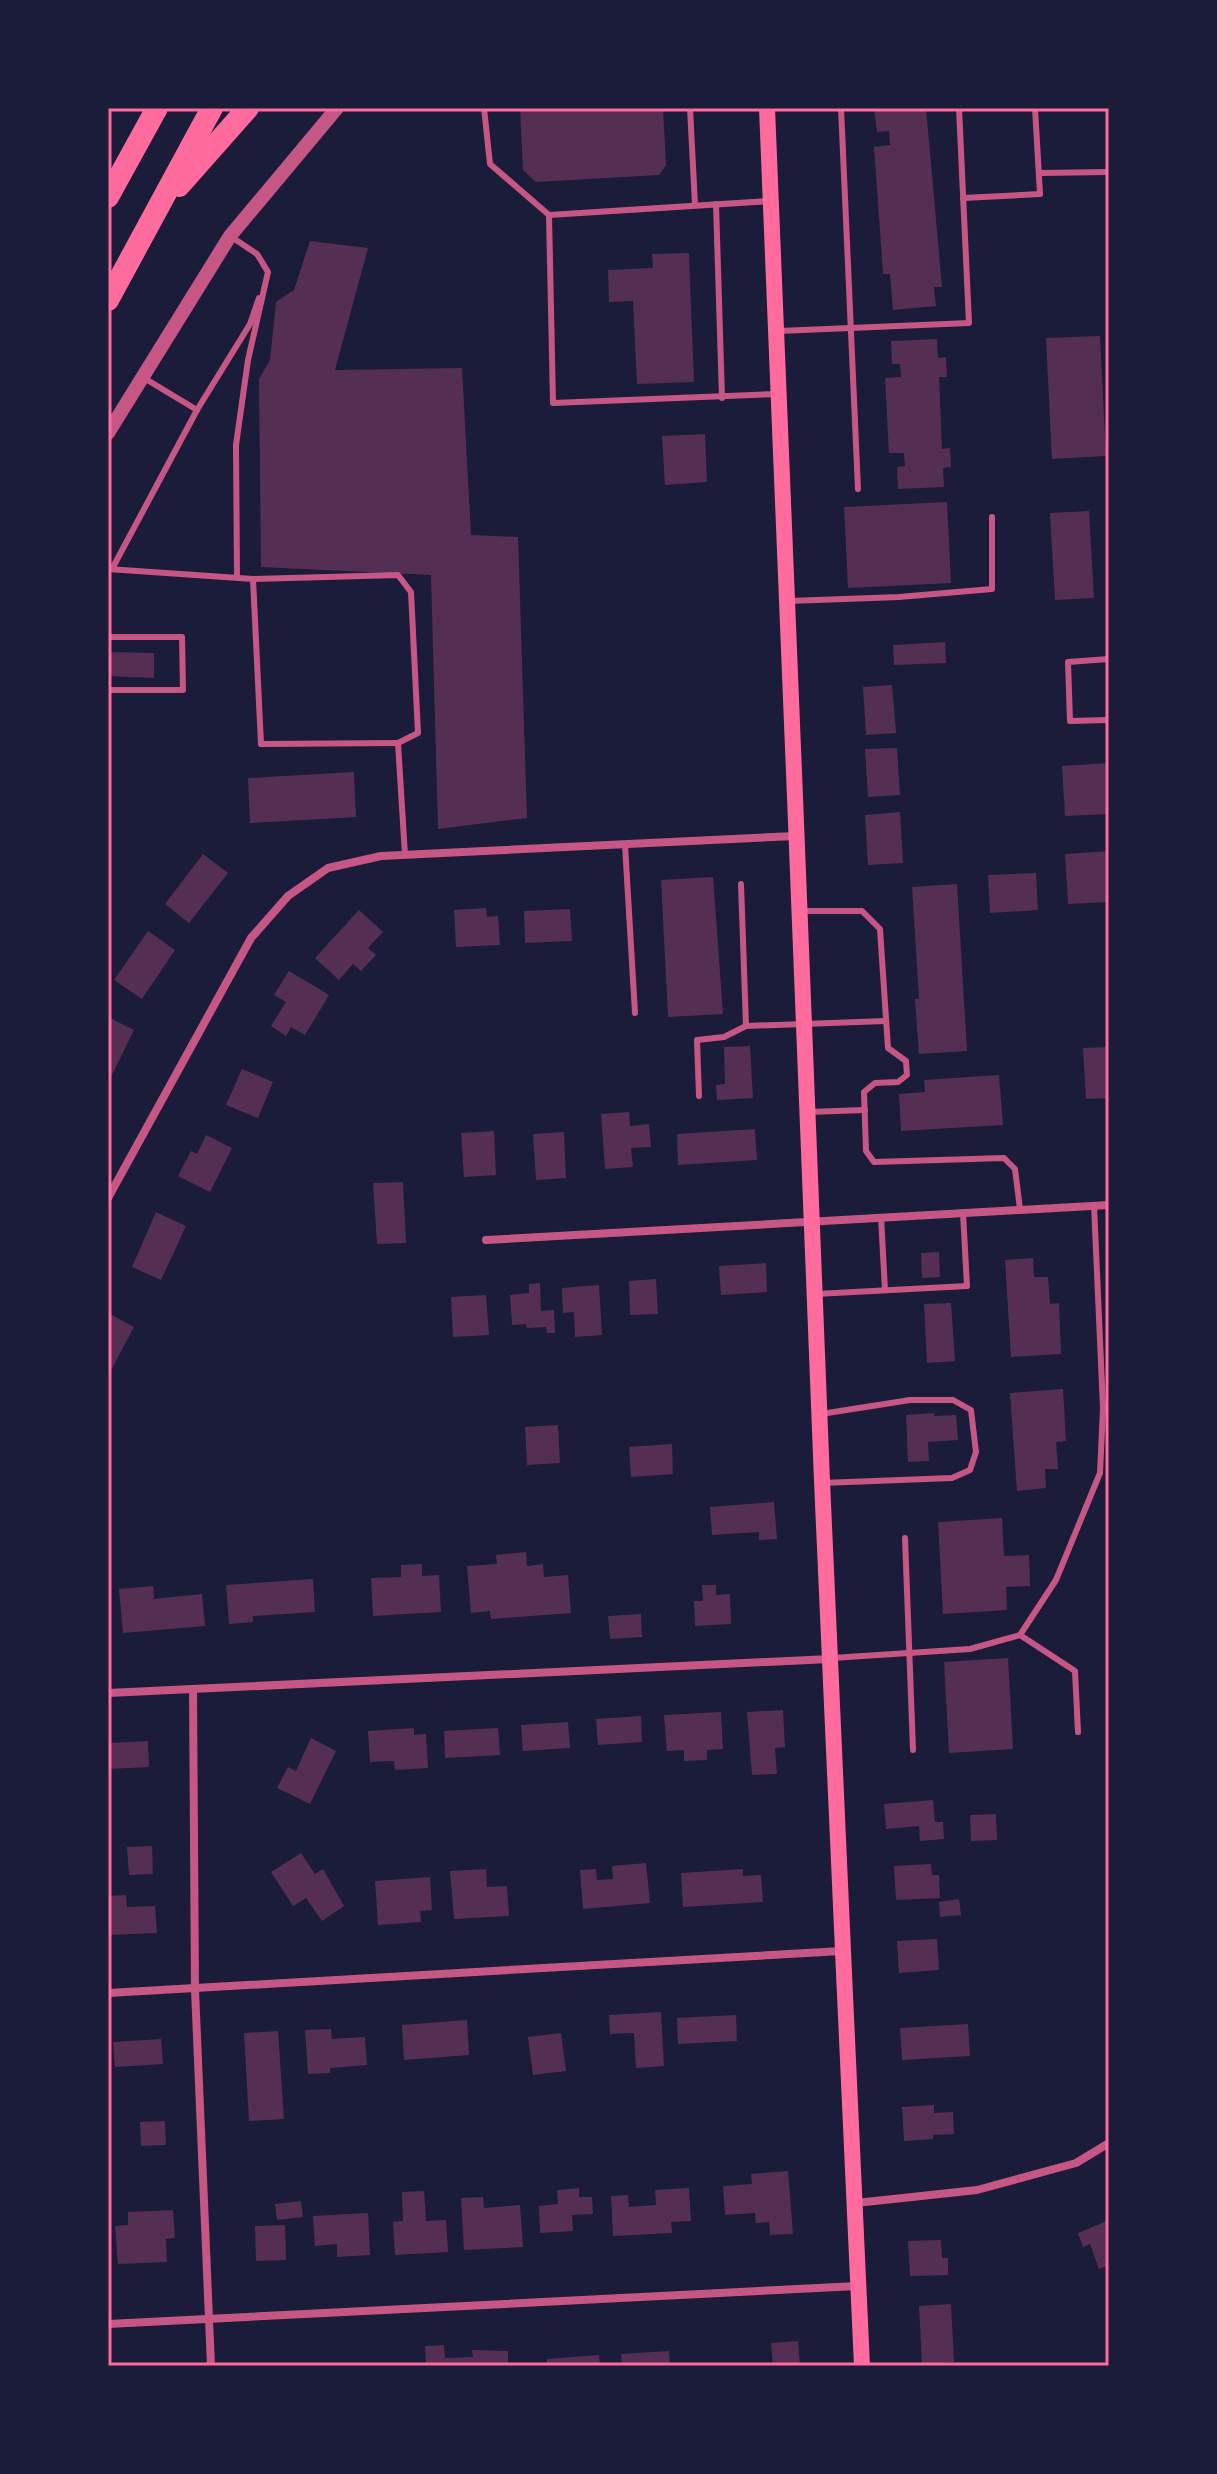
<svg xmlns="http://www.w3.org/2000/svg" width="1217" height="2474" font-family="Signika,sans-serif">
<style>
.building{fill:#542f53}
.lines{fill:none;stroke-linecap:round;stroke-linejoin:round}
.service{stroke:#c65784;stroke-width:6}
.minor{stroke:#c65784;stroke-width:8}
.tertiary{stroke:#c65784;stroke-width:14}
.secondary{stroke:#ff6b9d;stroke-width:16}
.motorway{stroke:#ff6b9d;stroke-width:22}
.neatline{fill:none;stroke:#ff6b9d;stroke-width:3}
</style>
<rect width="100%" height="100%" fill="#1b1b3a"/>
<g class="building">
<polygon points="520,108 663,108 666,165 659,175 536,182 523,170"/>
<polygon points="874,108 926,108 942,287 934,287 936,306 893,310 890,274 883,274 874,147 890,145 889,131 877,132"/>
<polygon points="310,241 368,248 335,370 462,368 471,535 518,537 527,818 438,829 431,575 261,567 259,379 270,360 276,302 294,290"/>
<polygon points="689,253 694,382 637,384 633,301 609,302 608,270 653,268 652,254"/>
<polygon points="1100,336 1106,456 1052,459 1046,338"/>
<polygon points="937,339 938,358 946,357 947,377 939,377 942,449 950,448 951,467 943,468 944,487 898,489 897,467 905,466 904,453 889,453 885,378 901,377 900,364 892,364 891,341"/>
<polygon points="705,434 707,482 665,485 662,436"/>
<polygon points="947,502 951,583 848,588 844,507"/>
<polygon points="1089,511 1094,598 1055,600 1050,513"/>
<polygon points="945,642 946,663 894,665 893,645"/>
<polygon points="108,652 154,653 154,678 109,676"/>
<polygon points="892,685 896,733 866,735 863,687"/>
<polygon points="897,748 900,795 868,797 865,749"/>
<polygon points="1109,763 1109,814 1065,816 1062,766"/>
<polygon points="354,772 356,817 250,823 248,778"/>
<polygon points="900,812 903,863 868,865 865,815"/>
<polygon points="1109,851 1109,902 1068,904 1065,854"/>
<polygon points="203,854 228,873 189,923 165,904"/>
<polygon points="1036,873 1038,910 990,913 988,875"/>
<polygon points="713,877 723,1014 668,1017 661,880"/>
<polygon points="957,884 967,1051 919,1054 915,999 919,999 912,887"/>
<polygon points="486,908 487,917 498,916 500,945 456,947 454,910"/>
<polygon points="570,909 572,941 525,943 524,911"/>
<polygon points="359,910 383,932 368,948 376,955 361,971 353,964 339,980 315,958"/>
<polygon points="148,931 175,950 142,999 114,980"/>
<polygon points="289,971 329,995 305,1035 291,1027 286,1036 271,1026 286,1002 274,995"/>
<polygon points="108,1017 134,1030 111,1077 108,1075"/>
<polygon points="750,1046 753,1098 717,1100 716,1085 725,1084 724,1047"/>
<polygon points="1109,1047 1109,1098 1086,1099 1083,1048"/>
<polygon points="242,1069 273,1082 258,1118 226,1105"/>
<polygon points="999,1075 1003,1125 901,1131 899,1094 925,1092 924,1080"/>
<polygon points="629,1112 630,1126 649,1124 651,1147 631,1148 633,1167 605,1169 601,1114"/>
<polygon points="755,1129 757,1160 678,1165 677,1134"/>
<polygon points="494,1131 496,1175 464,1177 461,1133"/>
<polygon points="564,1132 566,1178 536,1180 533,1134"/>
<polygon points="206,1135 232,1148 210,1192 178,1176 191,1151 197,1154"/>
<polygon points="403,1182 406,1243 377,1244 373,1183"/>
<polygon points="156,1212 186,1226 161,1280 132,1267"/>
<polygon points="939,1252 940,1277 922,1278 921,1253"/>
<polygon points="1033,1258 1034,1277 1048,1277 1050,1304 1059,1303 1061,1354 1011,1357 1005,1260"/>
<polygon points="766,1263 767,1292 721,1295 719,1266"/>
<polygon points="656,1279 658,1314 630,1315 629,1281"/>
<polygon points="540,1283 541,1311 554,1310 555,1333 547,1333 546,1327 527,1328 526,1324 512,1325 510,1295 529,1293 529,1284"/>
<polygon points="599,1285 602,1335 575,1337 574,1312 563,1313 562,1288"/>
<polygon points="486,1295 489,1335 453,1337 451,1297"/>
<polygon points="951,1303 955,1361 927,1363 924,1304"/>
<polygon points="108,1313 134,1327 108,1376"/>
<polygon points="1063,1389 1066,1441 1056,1442 1058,1469 1045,1469 1046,1488 1017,1491 1010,1393"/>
<polygon points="934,1413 934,1416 956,1415 958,1440 928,1442 929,1461 908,1462 906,1415"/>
<polygon points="558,1425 560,1463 527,1465 525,1427"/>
<polygon points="672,1444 673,1474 631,1477 629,1447"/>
<polygon points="774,1502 777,1539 759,1540 759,1532 712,1535 710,1507"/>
<polygon points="1002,1518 1004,1556 1029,1555 1030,1586 1006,1587 1007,1610 943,1614 938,1522"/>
<polygon points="526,1552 527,1566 543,1564 544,1577 568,1575 571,1613 491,1619 490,1611 471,1613 467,1566 497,1564 496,1555"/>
<polygon points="422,1564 422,1576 439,1575 441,1612 373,1616 371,1578 401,1577 401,1565"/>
<polygon points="313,1579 315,1612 253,1616 253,1622 229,1624 226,1585"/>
<polygon points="702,1585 716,1585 716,1595 730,1594 731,1624 695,1626 694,1601 703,1601"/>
<polygon points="153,1586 154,1599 202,1594 205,1626 123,1633 119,1589"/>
<polygon points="641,1614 642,1637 610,1639 608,1616"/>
<polygon points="1008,1658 1013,1749 949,1753 944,1662"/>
<polygon points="783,1710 785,1747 775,1748 777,1774 752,1775 747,1712"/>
<polygon points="721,1712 723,1749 707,1750 707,1760 684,1761 684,1750 667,1751 664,1715"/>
<polygon points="641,1716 642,1742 598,1745 596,1719"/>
<polygon points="568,1722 570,1748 523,1751 521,1725"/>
<polygon points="414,1728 414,1735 426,1734 428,1768 395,1770 394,1761 370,1762 368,1731"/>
<polygon points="498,1728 500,1755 445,1758 444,1731"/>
<polygon points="311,1738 336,1751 310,1804 277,1788 288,1767 296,1771"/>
<polygon points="148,1741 149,1767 108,1769 108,1743"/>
<polygon points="933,1800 935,1822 943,1822 944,1839 920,1841 919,1826 886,1829 884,1804"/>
<polygon points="996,1814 997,1840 971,1841 970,1815"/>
<polygon points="152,1846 153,1874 129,1875 127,1847"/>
<polygon points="301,1853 315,1874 323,1869 344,1906 322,1921 306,1898 293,1906 271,1872"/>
<polygon points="646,1863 650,1903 583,1909 580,1870 596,1869 597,1880 613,1879 612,1866"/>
<polygon points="931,1864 932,1875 939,1875 940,1898 896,1900 894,1866"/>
<polygon points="486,1869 487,1887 507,1886 509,1916 454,1919 450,1871"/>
<polygon points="743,1869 743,1876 761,1875 763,1902 683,1907 681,1873"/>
<polygon points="430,1877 432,1910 420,1911 421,1922 378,1925 375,1881"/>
<polygon points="126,1895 127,1907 155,1906 157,1933 110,1935 108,1896"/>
<polygon points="959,1899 961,1915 940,1917 939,1902"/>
<polygon points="937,1939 939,1970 899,1973 897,1941"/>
<polygon points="661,2012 664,2066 636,2068 634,2033 610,2034 609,2015"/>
<polygon points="736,2015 737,2041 678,2044 677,2018"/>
<polygon points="467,2020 469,2055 404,2060 402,2025"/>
<polygon points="968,2024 970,2056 902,2060 900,2028"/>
<polygon points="331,2029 332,2039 365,2037 367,2065 330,2068 330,2073 308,2074 305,2030"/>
<polygon points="278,2031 284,2119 249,2121 244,2033"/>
<polygon points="561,2033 566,2071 533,2075 528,2037"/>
<polygon points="161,2039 163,2064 115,2067 113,2042"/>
<polygon points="934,2105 934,2113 953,2112 954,2134 933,2135 933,2139 904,2141 902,2107"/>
<polygon points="165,2121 166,2145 141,2146 140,2122"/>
<polygon points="788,2171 793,2234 770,2235 769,2222 756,2223 755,2213 725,2215 723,2186 752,2184 751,2174"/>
<polygon points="579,2188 579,2197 592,2197 593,2214 572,2215 573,2231 540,2233 539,2206 558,2204 557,2190"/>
<polygon points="689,2188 691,2221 671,2222 672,2233 613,2236 611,2196 628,2195 629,2207 656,2205 655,2190"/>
<polygon points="424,2191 426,2221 446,2220 448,2252 395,2255 393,2222 403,2221 402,2192"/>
<polygon points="483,2197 484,2208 520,2205 523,2247 464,2250 461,2198"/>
<polygon points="301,2201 303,2217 277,2220 275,2204"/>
<polygon points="173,2210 175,2238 166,2239 167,2262 118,2264 115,2226 128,2225 128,2212"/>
<polygon points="368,2213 370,2255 337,2257 337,2244 315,2246 313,2216"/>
<polygon points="1109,2220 1109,2265 1099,2269 1090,2244 1083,2247 1078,2233"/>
<polygon points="285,2225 286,2260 256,2261 255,2226"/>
<polygon points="941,2240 942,2258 948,2258 948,2275 910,2276 908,2241"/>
<polygon points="951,2304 954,2362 922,2364 919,2306"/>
<polygon points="798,2341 800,2366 773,2366 771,2343"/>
<polygon points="444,2345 445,2358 473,2357 472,2350 508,2351 508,2366 426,2366 425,2346"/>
<polygon points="669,2351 670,2366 622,2366 621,2354"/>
<polygon points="599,2355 600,2366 547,2366 547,2359"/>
</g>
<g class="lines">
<g class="service">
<polyline points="484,108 490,164 549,215 770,201"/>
<polyline points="690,108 695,205"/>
<polyline points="841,108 858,489"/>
<polyline points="1039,173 1109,172"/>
<polyline points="963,198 1040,194 1035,108"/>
<polyline points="716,204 722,398"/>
<polyline points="549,215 553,403 777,394"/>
<polyline points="230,236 257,254 268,272 248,360 236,445 237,577"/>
<polyline points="779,331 969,323 959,108"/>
<polyline points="144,378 197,410"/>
<polyline points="108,569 253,579 398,575 411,592 418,733 398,743 405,855"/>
<polyline points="112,569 197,410 250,324 259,298"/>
<polyline points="253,579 261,744 398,743"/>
<polyline points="789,601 899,597 992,589 992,517"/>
<polyline points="108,637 182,637 183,690 108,690"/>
<polyline points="1109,659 1068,662 1070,721 1109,720"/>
<polyline points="625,845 635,1013"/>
<polyline points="741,884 746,1026 886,1021"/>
<polyline points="803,911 862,911 880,929 888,1048 906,1061 907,1075 898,1082 875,1083 864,1092 866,1151 874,1162 1004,1158 1015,1169 1020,1209"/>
<polyline points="699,1096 697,1040 724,1037 746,1026"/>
<polyline points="808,1112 865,1110"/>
<polyline points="881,1217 885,1290"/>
<polyline points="816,1294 967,1286 963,1213"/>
<polyline points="821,1414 910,1400 953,1400 971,1410 976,1452 970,1470 952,1478 822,1483"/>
<polyline points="905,1538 913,1750"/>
<polyline points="1020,1635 1075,1671 1078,1732"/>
<polyline points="832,1658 970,1649 1020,1635 1056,1580 1100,1473 1103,1408 1094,1205"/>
</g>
<g class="minor">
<polyline points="108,1198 251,938 288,896 328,868 381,856 795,836"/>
<polyline points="486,1240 1109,1205"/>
<polyline points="193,1689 195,1990 211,2366"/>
<polyline points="108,1693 830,1659"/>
<polyline points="108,1993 842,1951"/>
<polyline points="856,2203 977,2190 1076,2163 1109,2143"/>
<polyline points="108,2324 858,2286"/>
</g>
<polyline class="tertiary" points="108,433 230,236 337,108"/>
<path class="secondary" d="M767,108C785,566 805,1023 822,1481C833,1776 850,2071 862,2366"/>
<g class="motorway">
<polyline points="179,186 248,108"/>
<polyline points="108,197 157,108"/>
<polyline points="108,300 212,108"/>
</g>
</g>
<rect width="1217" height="2474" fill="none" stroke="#1b1b3a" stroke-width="220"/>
<rect x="110" y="110" width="997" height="2254" class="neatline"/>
</svg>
